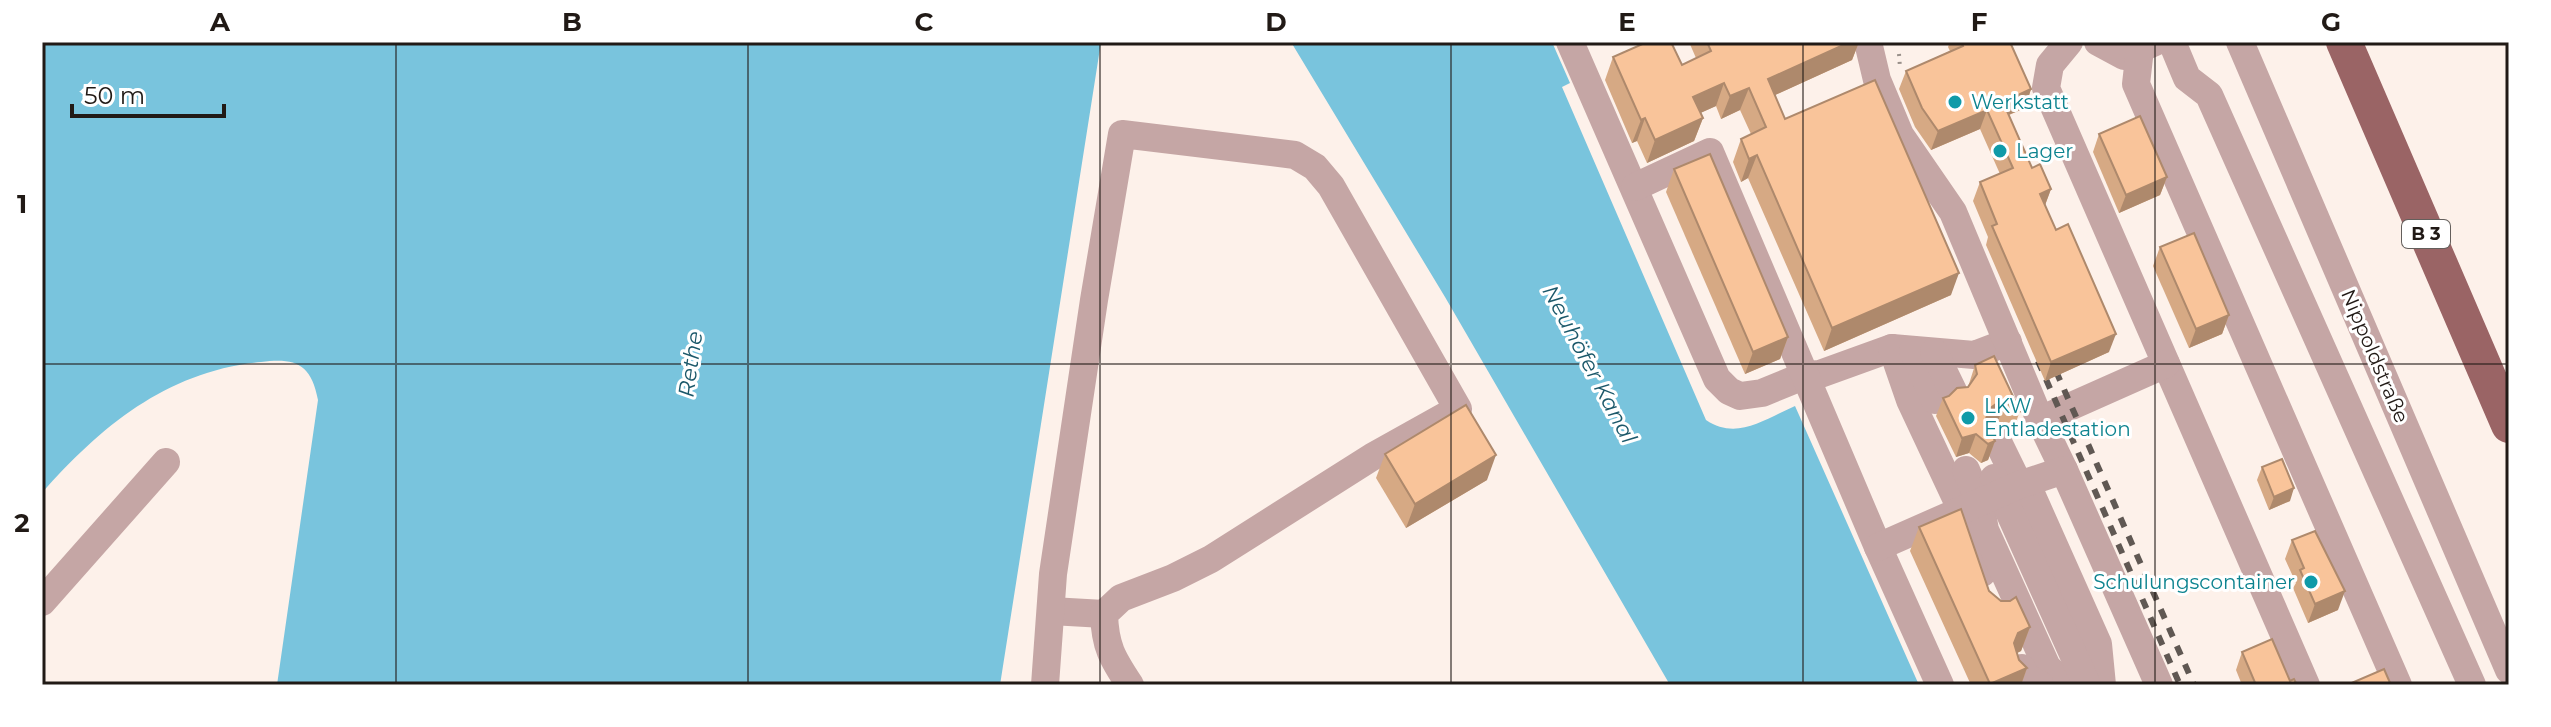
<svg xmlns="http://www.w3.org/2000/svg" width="2551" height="727" font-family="Montserrat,sans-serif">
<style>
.water{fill:#79c4dd}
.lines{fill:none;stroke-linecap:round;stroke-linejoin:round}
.path{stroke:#99908a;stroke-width:4;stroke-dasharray:2 6;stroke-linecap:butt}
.minor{stroke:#c5a6a5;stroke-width:28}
.major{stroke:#9a6465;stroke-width:36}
.rail{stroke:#605853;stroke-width:6;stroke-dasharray:10 10;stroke-linecap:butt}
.wall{fill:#d6a984}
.shaded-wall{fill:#ae896c}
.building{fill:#f9c49a;stroke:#ae896c;stroke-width:2}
.grid{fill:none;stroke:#211a16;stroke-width:2;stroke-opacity:0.55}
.culture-dot{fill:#0f9aa8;stroke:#fff;stroke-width:3}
.labels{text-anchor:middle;stroke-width:6;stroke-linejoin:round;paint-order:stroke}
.shield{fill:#fff;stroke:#645f5c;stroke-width:2}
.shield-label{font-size:18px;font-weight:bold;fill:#211a16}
.culture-label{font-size:20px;fill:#0d838f;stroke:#fff;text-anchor:start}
.street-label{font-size:20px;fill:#211a16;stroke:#fff}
.water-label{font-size:22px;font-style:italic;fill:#1b586a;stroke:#fff}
.neatline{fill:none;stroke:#211a16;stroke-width:3}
.grid-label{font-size:26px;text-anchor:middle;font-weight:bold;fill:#211a16}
</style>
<rect width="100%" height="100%" fill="#fdf1ea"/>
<g class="water">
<path d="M42,42H1101L1000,685H277L318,400C311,363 295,358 261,362C168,371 102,425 42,493Z"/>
<path d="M1291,42H1552L1570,83L1562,87L1706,420C1737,441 1765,419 1795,406L1919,685H1670L1445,297Z"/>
</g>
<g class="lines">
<polyline class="path" points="1899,54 1900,68"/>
<g class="minor">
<polyline points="1570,42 1717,379 1729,391 1740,396 1762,393 1806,375 1820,374 1892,348 1974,355 2008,342"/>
<polyline points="1868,42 1877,80 1900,135 1953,212 2040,420 2064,470"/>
<polyline points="2069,42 2050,65 2046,88 2306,685"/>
<polyline points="2098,42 2124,56 2155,42"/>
<polyline points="2172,42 2187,78 2209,95 2472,685"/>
<polyline points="2240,42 2509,670"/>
<polyline points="2140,49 2136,84 2398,685"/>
<polyline points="1635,187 1710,152 1878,547 1940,685"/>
<polyline points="1892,348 1910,400 1962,511 1982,573"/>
<polyline points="1913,350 1935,400"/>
<polyline points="1934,352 1953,391"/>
<polyline points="2040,420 2166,364"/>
<polyline points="1996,438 2019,485 2032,496 2098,644 2102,685"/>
<polyline points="1966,470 1980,503 1985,530 2047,667 2065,685"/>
<polyline points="1994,478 2087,685"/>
<polyline points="1878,547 2019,485 2064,470 2159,685"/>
<polyline points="42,602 166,462"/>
<polyline points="1051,611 1104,614"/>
<polyline points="2022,668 2026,677 2040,685"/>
<path d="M1045,685L1053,574L1094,300L1122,134L1295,155L1315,167L1331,186L1458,409L1372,457L1211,559L1173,578L1121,598L1104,614C1105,646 1112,658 1130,685"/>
</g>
<polyline class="major" points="2344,42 2509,425"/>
<g class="rail">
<polyline points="2048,353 2194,685"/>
<polyline points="2038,361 2180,685"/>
</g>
</g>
<g class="wall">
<polygon points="1640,42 1671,42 1682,65 1696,58 1689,42 1859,42 1852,60 1775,95 1785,119 1951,295 1824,351 1748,178 1741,182 1733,162 1741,139 1751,134 1740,110 1721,119 1716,106 1700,113 1703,118 1694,141 1647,163 1637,141 1632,143 1605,80 1613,57 1640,45"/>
<polygon points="1950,42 2010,42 2031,89 2025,108 2009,115 2032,168 2051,189 2045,205 2109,352 2045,381 1986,245 1988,237 1973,201 1980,182 2000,174 1980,129 1931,150 1915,127 1899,89 1906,71 1950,51 1948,47"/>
<polygon points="2099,134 2167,177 2160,195 2119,213 2093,152"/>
<polygon points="1674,169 1788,337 1780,359 1745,374 1666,192"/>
<polygon points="2160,247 2229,315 2222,334 2189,348 2153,266"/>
<polygon points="1975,365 2020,411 2013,430 1998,421 1988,424 1995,441 1988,460 1981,463 1969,453 1956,457 1936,416 1943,398 1949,396 1968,387"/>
<polygon points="1385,454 1487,480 1406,528 1376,478"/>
<polygon points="2262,467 2290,501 2269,510 2257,480"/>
<polygon points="1919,527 2030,627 2021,651 2017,653 2019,660 2027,668 2021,685 1971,685 1910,551"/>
<polygon points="2292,540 2338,610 2308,623 2293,588 2296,583 2285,559"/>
<polygon points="2242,652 2290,681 2297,685 2242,685 2236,670"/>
</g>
<g class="shaded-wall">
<polygon points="1850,42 1859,42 1852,60 1760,102 1768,79"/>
<polygon points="1724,83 1716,106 1685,120 1693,97"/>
<polygon points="1749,88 1740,110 1721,119 1730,96"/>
<polygon points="2031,89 2025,108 1996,120 2003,102"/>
<polygon points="1987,110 1980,129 1931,150 1938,131"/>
<polygon points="1645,118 1637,141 1632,143 1641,120"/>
<polygon points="1703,118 1694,141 1647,163 1655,140"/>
<polygon points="1757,155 1748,178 1741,182 1749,159"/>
<polygon points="2167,177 2160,195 2119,213 2126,195"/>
<polygon points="2051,189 2044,208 2040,194"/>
<polygon points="1959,273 1951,295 1824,351 1832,328"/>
<polygon points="2229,315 2222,334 2189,348 2196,329"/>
<polygon points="2116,334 2109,352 2045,381 2051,362"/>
<polygon points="1788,337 1780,359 1745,374 1753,352"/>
<polygon points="2005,402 1998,421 1989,422 1982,428 1989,409 1996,404"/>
<polygon points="1976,434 1969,453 1956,457 1962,438"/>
<polygon points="1995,441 1988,460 1981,463 1988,444"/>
<polygon points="1496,455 1487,480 1406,528 1415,504"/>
<polygon points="2294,488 2290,501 2269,510 2274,497"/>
<polygon points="2345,591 2338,610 2308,623 2315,604"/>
<polygon points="2030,627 2021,651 2009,657 2018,633"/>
<polygon points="2027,668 2021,685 1990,685 1990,684"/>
</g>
<g class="building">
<polygon points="1647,42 1671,42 1682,65 1711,51 1707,42 1850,42 1768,79 1785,119 1875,80 1959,273 1832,328 1757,155 1749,159 1741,139 1766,127 1749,88 1730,96 1724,83 1693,97 1703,118 1655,140 1645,118 1641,120 1613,57"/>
<polygon points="1961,42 2010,42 2031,89 2003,102 2032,168 2040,164 2051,189 2040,194 2056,230 2068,224 2116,334 2051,362 1992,226 1997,224 1980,182 2013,168 1987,110 1938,131 1922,108 1906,71 1963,46"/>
<polygon points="2140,116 2167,177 2126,195 2099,134"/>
<polygon points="1710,154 1788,337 1753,352 1674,169"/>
<polygon points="2194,233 2229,315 2196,329 2160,247"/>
<polygon points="1994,356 2020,411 2005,402 1996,404 1989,409 1986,419 1995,441 1988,444 1976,434 1962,438 1943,398 1949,396 1957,388 1968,387 1977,374 1975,365"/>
<polygon points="1466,405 1496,455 1415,504 1385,454"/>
<polygon points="2282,459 2294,488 2274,497 2262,467"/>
<polygon points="1961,509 1989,591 2001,601 2010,601 2016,597 2030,627 2018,633 2014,643 2019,660 2027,668 1990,684 1919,527"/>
<polygon points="2315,531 2345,591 2315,604 2300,570 2304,568 2292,540"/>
<polygon points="2272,639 2290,681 2294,679 2297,685 2256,685 2242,652"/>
<polygon points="2384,669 2391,685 2347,685"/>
</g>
<path class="grid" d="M396,42V685M748,42V685M1100,42V685M1451,42V685M1803,42V685M2155,42V685M42,364H2509"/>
<g class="culture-dot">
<circle cx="1955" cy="102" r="8"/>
<circle cx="2000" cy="151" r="8"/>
<circle cx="1968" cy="418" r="8"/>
<circle cx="2311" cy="582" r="8"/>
</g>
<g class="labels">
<rect class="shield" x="2402" y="220" width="48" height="28" rx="6"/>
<g class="shield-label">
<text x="2426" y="240">B 3</text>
</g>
<g class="culture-label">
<text x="1971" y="109">Werkstatt</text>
<text x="2016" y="158">Lager</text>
<text x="1984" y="413">LKW<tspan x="1984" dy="23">Entladestation</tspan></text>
<text x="2295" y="589" text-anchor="end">Schulungscontainer</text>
</g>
<g class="street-label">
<text transform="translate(2375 356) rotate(67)" y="7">Nippoldstraße</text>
</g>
<g class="water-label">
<text transform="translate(690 364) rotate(-82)" y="8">Rethe</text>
<text transform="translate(1590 364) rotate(62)" y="8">Neuhöfer Kanal</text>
</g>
</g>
<rect width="2551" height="727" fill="none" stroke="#ffffff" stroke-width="88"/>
<path d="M72 104v12h152v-12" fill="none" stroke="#211a16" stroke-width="4"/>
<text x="84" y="104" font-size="24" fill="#211a16" stroke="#ffffff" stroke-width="6" paint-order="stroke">50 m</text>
<rect x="44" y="44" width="2463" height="639" class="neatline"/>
<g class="grid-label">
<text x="220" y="31">A</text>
<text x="572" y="31">B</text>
<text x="924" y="31">C</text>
<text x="1276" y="31">D</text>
<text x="1627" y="31">E</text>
<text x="1979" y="31">F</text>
<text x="2331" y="31">G</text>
<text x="22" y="213">1</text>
<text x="22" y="532">2</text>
</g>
</svg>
